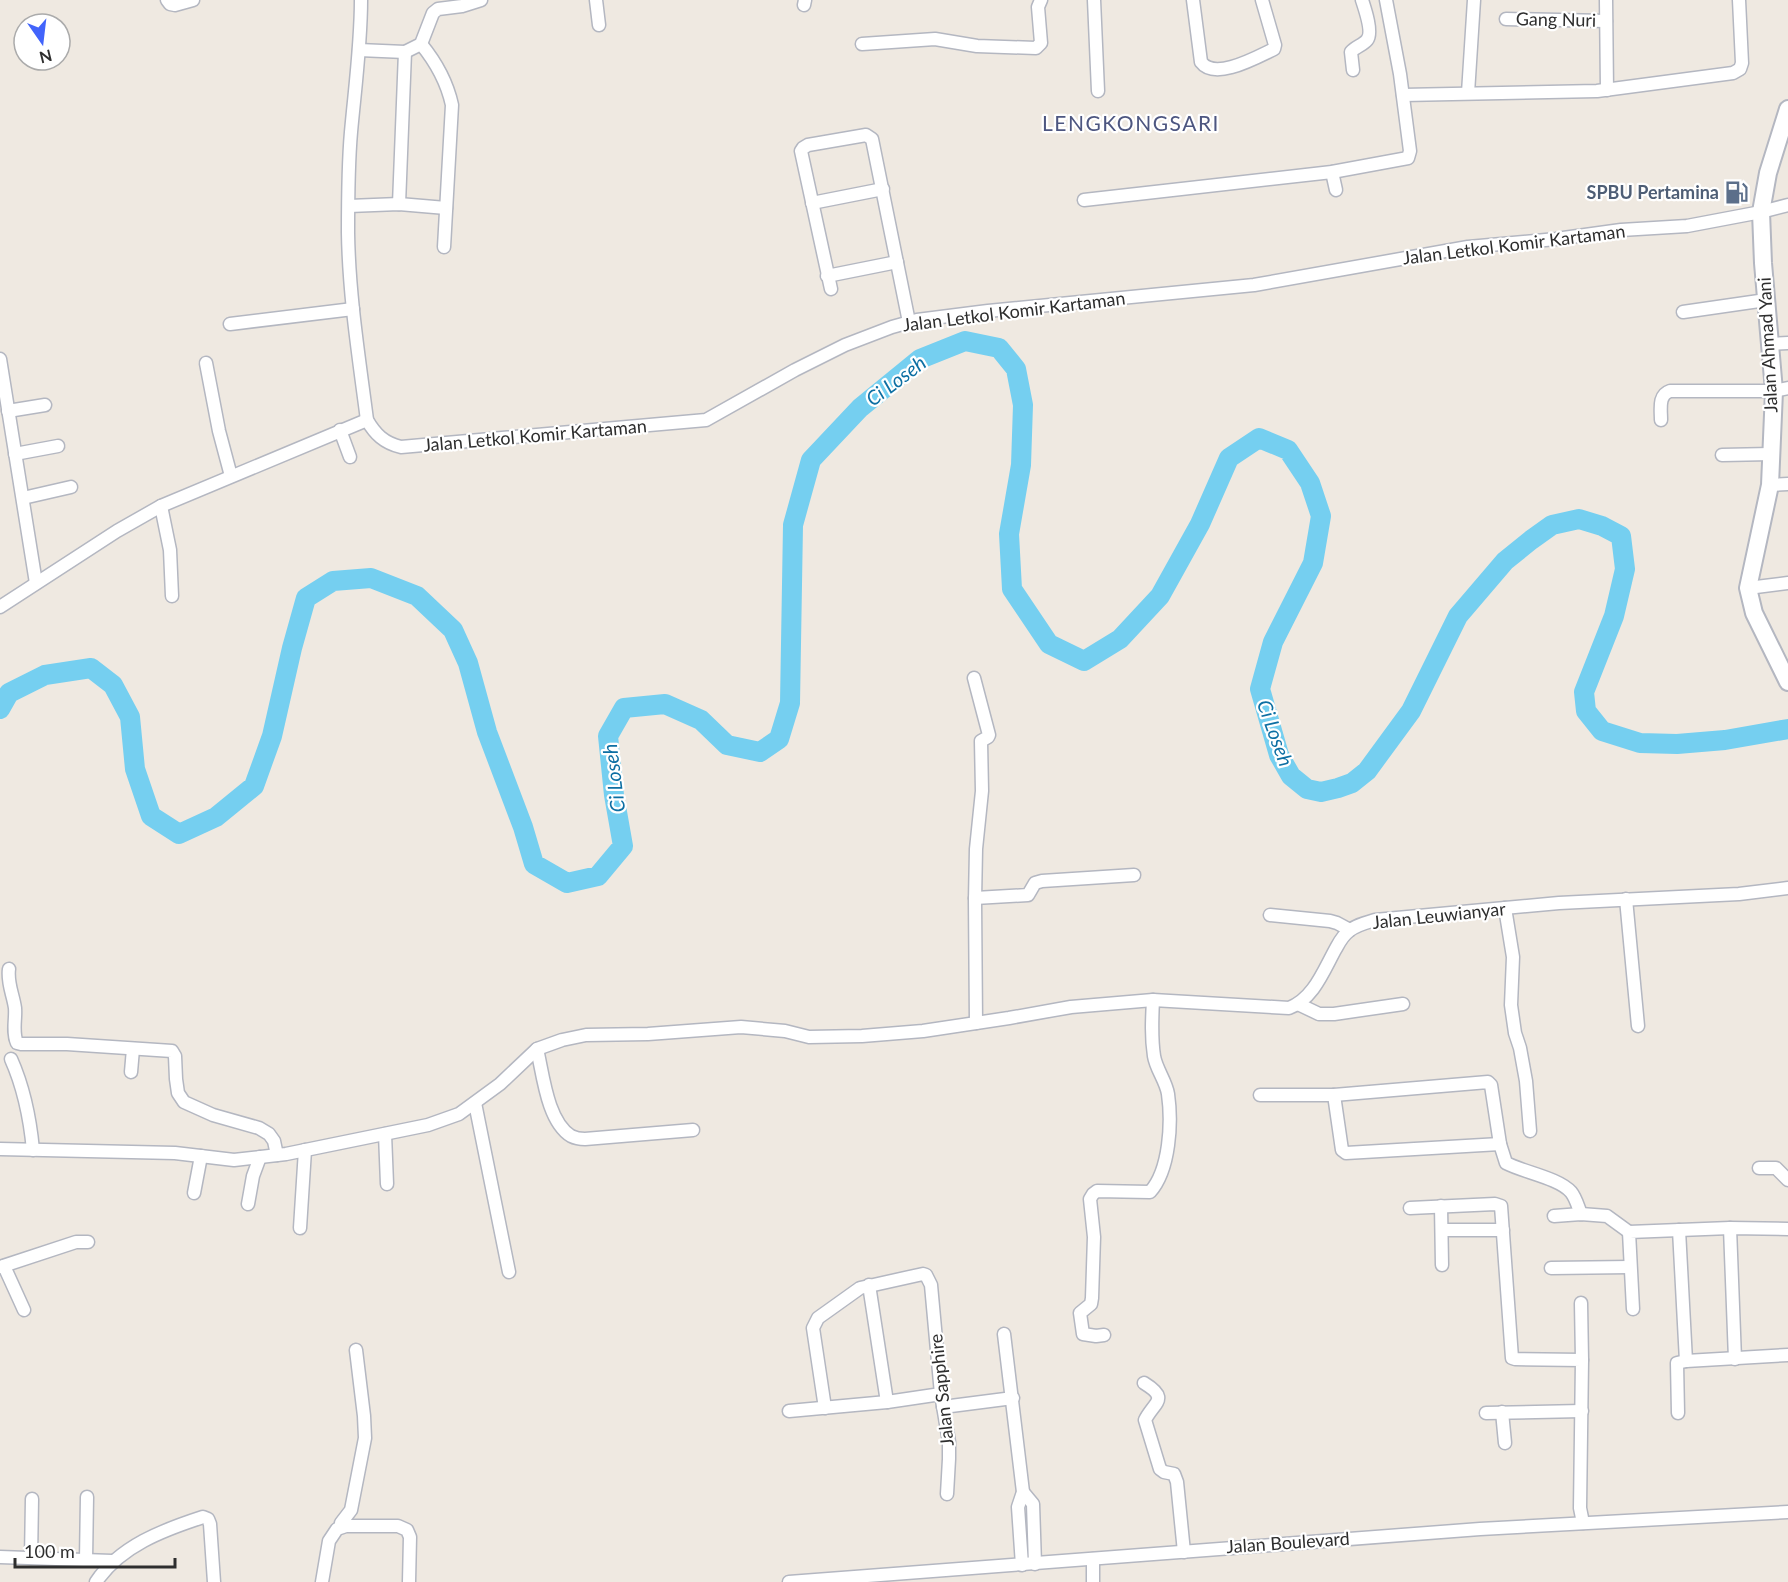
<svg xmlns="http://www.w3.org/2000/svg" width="1788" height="1582" font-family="Lato,sans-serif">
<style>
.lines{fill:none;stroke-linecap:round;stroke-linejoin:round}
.river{stroke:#75cff0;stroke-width:20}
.street-casing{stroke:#b4b7c1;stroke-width:15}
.secondary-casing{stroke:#b4b7c1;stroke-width:20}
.street{stroke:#fff;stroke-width:12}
.secondary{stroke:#fff;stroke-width:16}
.labels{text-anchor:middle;stroke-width:4.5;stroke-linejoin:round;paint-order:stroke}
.street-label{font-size:18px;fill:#2e2e2e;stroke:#fff}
.service-label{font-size:18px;font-weight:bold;fill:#4e5e75;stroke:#fff;text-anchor:end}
.water-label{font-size:20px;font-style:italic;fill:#0d6fa3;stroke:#fff}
.quarter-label{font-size:21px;letter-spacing:1.5px;fill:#4d5680;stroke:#fff}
</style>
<rect width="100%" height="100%" fill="#efe9e1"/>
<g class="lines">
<polyline class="river" points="0,709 9,693 45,675 91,668 113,685 130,717 135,769 151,816 179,834 216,817 254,786 272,736 292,648 306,598 333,581 371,578 417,596 453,630 468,663 487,732 523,827 534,864 567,883 598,876 623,846 614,795 608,736 624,708 665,704 701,720 727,745 760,752 779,739 790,703 793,525 811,460 860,408 920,359 965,341 999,348 1016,369 1023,405 1021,465 1009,534 1012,589 1049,644 1084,661 1120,639 1160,596 1200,524 1229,458 1259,438 1288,450 1310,483 1321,516 1313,563 1273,642 1260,689 1279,755 1291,776 1307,789 1321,792 1338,788 1352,783 1367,771 1411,711 1458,616 1505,561 1531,540 1552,525 1579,519 1602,526 1621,536 1625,569 1614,616 1584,692 1586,711 1602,731 1640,743 1677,744 1725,740 1788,729"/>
<defs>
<g id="street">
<polyline points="167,0 170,4 175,5 193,0"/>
<path d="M361,0C361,44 355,88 351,132C348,166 348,200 348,233C349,296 359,358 367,420C375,434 384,443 401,447L706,420L795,370L845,345L892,327L917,320L988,311L1254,285L1468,247L1556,239L1621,230L1687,226L1761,212L1788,205"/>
<polyline points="596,0 599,25"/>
<polyline points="1094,0 1098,91"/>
<path d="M1193,0L1201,62C1215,81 1257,57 1274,49L1275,45L1262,0"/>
<polyline points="1606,0 1607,90"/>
<polyline points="804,5 805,0"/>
<polyline points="1506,19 1606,21"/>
<path d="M421,44C435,61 447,82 452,105L444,247"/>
<polyline points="862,44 935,39 977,46 1036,48 1041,43 1038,7 1041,0"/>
<polyline points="359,50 405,52 421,44 433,13 438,9 462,6 481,0"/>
<path d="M1353,70L1351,52C1355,47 1363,45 1367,40C1373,33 1365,9 1362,0"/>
<polyline points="1468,93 1474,0"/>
<polyline points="1403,95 1597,91 1733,73 1740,69 1742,63 1739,0"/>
<polyline points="1332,172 1336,190"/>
<polyline points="1084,200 1332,172 1408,158 1410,151 1400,74 1386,0"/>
<polyline points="812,203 883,189"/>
<polyline points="399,204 405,52"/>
<polyline points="349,206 399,204 446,208"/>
<polyline points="827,276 897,262"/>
<polyline points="831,289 801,151 803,148 808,145 866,135 872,139 909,322"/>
<polyline points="1683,312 1766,300"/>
<polyline points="230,324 353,309"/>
<polyline points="1769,344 1788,343"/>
<polyline points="0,359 36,583"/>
<polyline points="206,363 219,431 231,476"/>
<polyline points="8,411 45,405"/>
<path d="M1661,420C1661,409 1658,395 1670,391H1774L1788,388"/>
<polyline points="340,430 350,457"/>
<polyline points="15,454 58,446"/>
<polyline points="1722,455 1771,454"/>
<polyline points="1770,485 1788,484"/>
<polyline points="23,498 71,487"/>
<polyline points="161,506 170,550 172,596"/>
<polyline points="1748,588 1788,583"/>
<polyline points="0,607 117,531 161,506 367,420"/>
<polyline points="974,678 989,735 988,737 981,741 982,791 976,849 975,900 976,1023"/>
<polyline points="975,898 1028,895 1035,883 1042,881 1134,875"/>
<polyline points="1626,899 1638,1026"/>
<polyline points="1505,908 1513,957 1511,1005 1515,1033 1520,1048 1526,1081 1530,1131"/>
<polyline points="1270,915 1330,921 1337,923 1350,930"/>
<path d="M9,969C7,983 13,994 15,1008C16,1019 12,1032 17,1043L21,1044H67L172,1051L175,1056L176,1079L178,1093L184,1102L213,1115L259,1128L269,1134L274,1141L277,1155"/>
<polyline points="1298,1004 1319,1014 1334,1014 1403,1004"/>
<path d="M537,1049C543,1074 547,1121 571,1136C575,1138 580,1139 585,1139L693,1130"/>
<path d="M11,1059C24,1088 30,1118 33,1150"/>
<polyline points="131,1072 133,1049"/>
<path d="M1260,1095H1334L1488,1082L1491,1085L1500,1144L1506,1163C1523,1172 1559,1178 1571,1192C1576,1198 1578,1207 1581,1214"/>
<polyline points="1334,1095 1342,1150 1346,1153 1500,1144"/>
<polyline points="475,1103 509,1272"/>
<polyline points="385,1134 387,1184"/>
<path d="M0,1149L175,1153L234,1160L286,1154L428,1125L459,1114L500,1084L537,1049L562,1040L586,1035L648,1034L741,1027L785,1031L809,1037L862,1036L923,1031L1009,1018L1071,1007L1153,1000L1289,1008C1313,999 1323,972 1335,950C1339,943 1342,936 1349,931C1356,925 1365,923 1375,920L1559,903L1739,894L1788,888"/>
<polyline points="1759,1168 1776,1168 1788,1180"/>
<polyline points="194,1193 201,1156"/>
<polyline points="248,1204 253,1176 260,1157"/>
<polyline points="1441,1206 1442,1265"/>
<polyline points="1410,1208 1495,1204 1501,1206 1512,1358 1515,1359 1582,1360 1580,1508 1583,1523"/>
<polyline points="1554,1216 1581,1214 1607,1216 1629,1232"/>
<polyline points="300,1228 305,1150"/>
<polyline points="1730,1228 1735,1359"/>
<polyline points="1442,1230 1503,1230"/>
<polyline points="1679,1230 1686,1361"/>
<polyline points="4,1266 24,1310"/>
<polyline points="0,1267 76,1242 88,1242"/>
<polyline points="1551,1268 1630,1267"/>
<polyline points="869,1285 887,1402"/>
<polyline points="1581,1303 1582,1360"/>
<polyline points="1633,1309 1629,1232 1730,1228 1788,1229"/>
<polyline points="1004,1334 1023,1492 1018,1507 1022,1565"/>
<path d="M1104,1335L1096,1336L1083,1334L1080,1313L1091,1304L1092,1298L1094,1237L1090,1199L1093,1194L1097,1191L1150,1192C1170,1170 1172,1122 1168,1094C1166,1081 1156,1069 1154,1056C1151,1037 1152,1019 1153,1000"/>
<path d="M1144,1383C1170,1399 1154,1402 1145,1420L1160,1469L1164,1472L1174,1474L1177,1482L1184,1552"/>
<polyline points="943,1407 1013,1398"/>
<polyline points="825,1408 813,1328 818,1318 860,1288 923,1274 926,1275 931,1285 941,1394 949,1442 949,1459 947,1494"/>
<polyline points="789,1411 887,1402 941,1394"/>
<polyline points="1502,1412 1505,1443"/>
<polyline points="1486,1413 1582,1411"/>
<polyline points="1678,1413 1677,1363 1686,1361 1788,1355"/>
<polyline points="1023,1492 1033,1504 1035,1564"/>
<polyline points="341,1527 341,1523 351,1510 365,1438 364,1416 356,1350"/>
<polyline points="0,1557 112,1561"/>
<polyline points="31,1558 32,1499"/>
<polyline points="86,1560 87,1497"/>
<path d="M96,1582C120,1546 163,1530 203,1517L208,1519L210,1524L214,1582"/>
<polyline points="322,1582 329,1541 337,1529 346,1526 398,1526 407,1530 410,1537 409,1582"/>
<polyline points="789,1582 1480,1529 1788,1512"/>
<polyline points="1093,1582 1093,1559"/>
</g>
<polyline id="secondary" points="1788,109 1768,173 1761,212 1763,263 1774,391 1770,485 1748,588 1754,613 1788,682"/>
</defs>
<use href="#street" class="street-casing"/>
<use href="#secondary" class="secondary-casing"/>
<use href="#street" class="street"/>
<use href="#secondary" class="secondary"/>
</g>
<defs>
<symbol id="fuel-bare" viewBox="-9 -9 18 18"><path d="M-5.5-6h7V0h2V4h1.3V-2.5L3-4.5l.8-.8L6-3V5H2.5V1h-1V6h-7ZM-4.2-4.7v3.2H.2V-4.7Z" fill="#5c6f8a" stroke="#fff" stroke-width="2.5" paint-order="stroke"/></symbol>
</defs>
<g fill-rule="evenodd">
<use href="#fuel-bare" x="1720" y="176" width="33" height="33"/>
</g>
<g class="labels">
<g class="street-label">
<text transform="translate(1556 20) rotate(1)" y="6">Gang Nuri</text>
<text transform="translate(1514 245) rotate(-7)" y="6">Jalan Letkol Komir Kartaman</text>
<text transform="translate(1014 312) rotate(-7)" y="6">Jalan Letkol Komir Kartaman</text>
<text transform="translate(1768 345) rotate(-93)" y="6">Jalan Ahmad Yani</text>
<text transform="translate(535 436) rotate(-5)" y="6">Jalan Letkol Komir Kartaman</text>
<text transform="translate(1439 916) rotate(-6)" y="6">Jalan Leuwianyar</text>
<text transform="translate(942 1390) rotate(-96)" y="6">Jalan Sapphire</text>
<text transform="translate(1288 1543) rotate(-4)" y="6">Jalan Boulevard</text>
</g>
<g class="service-label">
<text x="1719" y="199">SPBU Pertamina</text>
</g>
<g class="water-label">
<text transform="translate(896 381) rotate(-37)" y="7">Ci Loseh</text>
<text transform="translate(1275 733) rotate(70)" y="7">Ci Loseh</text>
<text transform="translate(614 778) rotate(-97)" y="7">Ci Loseh</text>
</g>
<g class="quarter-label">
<text x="1131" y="131">LENGKONGSARI</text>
</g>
</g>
<g transform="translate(42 42) rotate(166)"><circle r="28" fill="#ffffff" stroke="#ababab" stroke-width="1.5"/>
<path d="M0-4.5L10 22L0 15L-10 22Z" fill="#4264fb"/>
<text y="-9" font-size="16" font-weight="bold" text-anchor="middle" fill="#2e2e2e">N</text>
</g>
<path d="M15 1558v9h160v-9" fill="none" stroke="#2e2e2e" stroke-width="3"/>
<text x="24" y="1558" font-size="18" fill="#2e2e2e" stroke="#ffffff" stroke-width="4.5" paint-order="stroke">100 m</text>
</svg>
